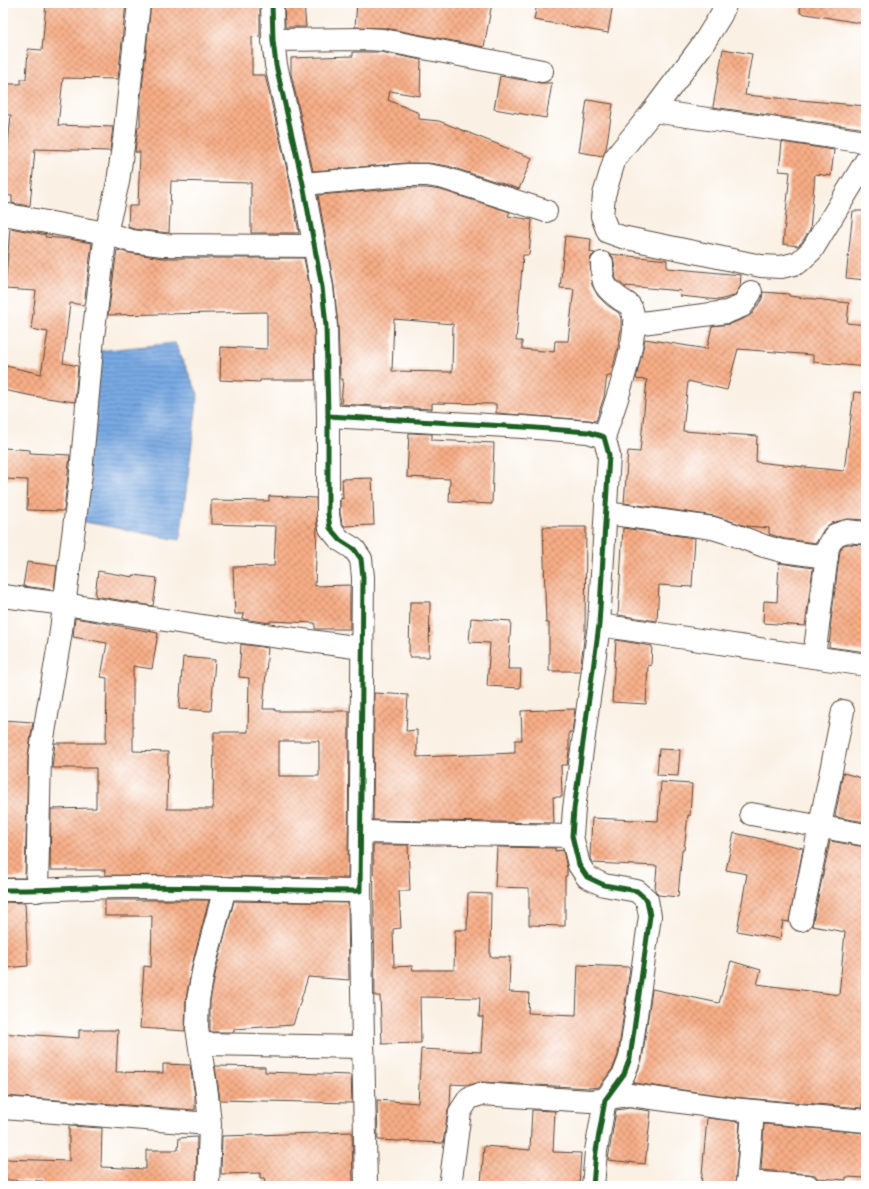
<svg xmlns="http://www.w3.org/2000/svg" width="869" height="1189" font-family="'Architects Daughter',sans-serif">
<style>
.water{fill:url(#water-rules);stroke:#5a6a80}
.building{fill:url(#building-cross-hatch);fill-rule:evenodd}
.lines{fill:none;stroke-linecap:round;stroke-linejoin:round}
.minor-casing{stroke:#58483c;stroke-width:24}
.minor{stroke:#fff;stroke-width:22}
.cycleway-casing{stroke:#fff;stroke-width:8}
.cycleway{stroke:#1b5e20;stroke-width:5}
</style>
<defs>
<pattern id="water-rules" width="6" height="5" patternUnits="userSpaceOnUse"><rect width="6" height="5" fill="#78a9e3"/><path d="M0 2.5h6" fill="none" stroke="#648ab7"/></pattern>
<pattern id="building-cross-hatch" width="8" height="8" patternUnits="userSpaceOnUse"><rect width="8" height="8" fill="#f8ae87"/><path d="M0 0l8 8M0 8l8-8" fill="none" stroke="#ca8e6e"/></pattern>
</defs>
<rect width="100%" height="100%" fill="#fff"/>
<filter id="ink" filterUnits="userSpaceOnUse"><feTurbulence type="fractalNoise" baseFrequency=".025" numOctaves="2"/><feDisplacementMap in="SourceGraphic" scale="8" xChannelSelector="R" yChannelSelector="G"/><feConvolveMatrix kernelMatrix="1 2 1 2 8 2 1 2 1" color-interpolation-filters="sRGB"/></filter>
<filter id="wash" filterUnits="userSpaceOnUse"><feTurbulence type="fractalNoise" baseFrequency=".012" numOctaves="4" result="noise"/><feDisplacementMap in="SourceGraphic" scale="16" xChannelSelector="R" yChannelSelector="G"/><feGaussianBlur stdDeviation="0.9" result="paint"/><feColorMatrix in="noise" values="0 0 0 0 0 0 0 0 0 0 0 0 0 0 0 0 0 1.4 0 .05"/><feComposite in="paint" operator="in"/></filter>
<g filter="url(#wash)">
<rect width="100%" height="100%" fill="#faf0e3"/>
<polygon class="water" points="175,343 198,394 180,540 80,521 97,351"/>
<g id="blocks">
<g class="building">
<polygon points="46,3 126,3 118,79 63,78 58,125 113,127 110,151 35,149 30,206 12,203 12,196 3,195 11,115 3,115 3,84 21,84 21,79 26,79 28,49 42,50"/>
<polygon points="151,3 260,3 260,36 252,37 252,75 265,75 291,187 299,233 251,233 251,183 171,181 169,233 134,229 128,227 129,206 138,206 140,152 135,152 138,127 140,127 140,107"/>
<polygon points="284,3 304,3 306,27 285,27"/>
<polygon points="357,3 492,3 484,47 385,28 355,27"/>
<polygon points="537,3 613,3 608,33 534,20"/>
<polygon points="801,3 866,3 866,24 800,13"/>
<polygon points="723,49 752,54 745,95 866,106 866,129 713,107"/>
<polygon points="353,52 381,52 421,60 420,96 390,91 388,100 419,113 419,119 439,121 532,158 519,189 448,166 429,163 406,163 313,171 291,74 291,58 353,56"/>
<polygon points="500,76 540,83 552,83 546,118 494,109"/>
<polygon points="587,100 613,104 606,149 603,156 579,152"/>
<polygon points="782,142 834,150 831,176 815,174 810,230 802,242 798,246 783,244 790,172 779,171"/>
<path d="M408,188H426L441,190L510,212L508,216L532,220L529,255H523L516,341H522V349L554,352L555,341H568L574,289L560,288L565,236L591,239L590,252L595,253L591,257L590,263L592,285L598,296L607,305L619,313L621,318V330L618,347L611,376H607L604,397L596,421L589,420L496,413V404L432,403V409L341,404L343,379H340L338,326L334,286L318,195ZM394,319L453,324L452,372L392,371Z"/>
<polygon points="853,211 866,211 866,280 846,278"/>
<polygon points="10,228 46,235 45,237 69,239 92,243 84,305 70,303 63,363 78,366 75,402 33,396 3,390 3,381 6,366 41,374 48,332 31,329 36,291 5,289"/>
<polygon points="117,250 129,253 163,258 304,258 310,289 314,327 315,380 260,380 260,382 220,380 221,347 267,349 267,312 108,315"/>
<polygon points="610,254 667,260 667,268 741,275 740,287 734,296 719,300 680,296 681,291 626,286 626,288 616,279 614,262 613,257"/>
<polygon points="763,292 789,294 789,296 849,303 847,323 866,325 866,367 813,362 813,355 738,349 727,390 688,381 683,431 757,436 756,462 844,471 854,392 866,393 866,520 848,519 831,523 824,529 816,543 785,539 769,534 769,528 746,526 715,516 624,503 628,451 640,452 647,380 636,379 645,339 707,349 712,326 731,324 747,317 753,313 762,299"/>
<polygon points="409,433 432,434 432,440 494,443 492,504 449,502 450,479 407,477"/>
<polygon points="4,448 30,450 30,453 70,455 64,511 27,510 28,480 3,479"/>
<polygon points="372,478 374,525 345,526 342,523 340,513 340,498 343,499 342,479"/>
<polygon points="269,496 316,498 317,527 315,586 350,585 350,629 315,629 315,623 270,621 270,623 243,619 244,614 235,614 233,567 274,566 276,526 211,524 211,500 269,501"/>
<polygon points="543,527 586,527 585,632 580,671 549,671 549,623 546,623"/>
<polygon points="623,528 695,538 692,587 659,585 657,621 618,615"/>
<polygon points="848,544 866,545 866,652 829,647 831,628 830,628 840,551 843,545"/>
<polygon points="27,562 57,566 54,590 23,586"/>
<polygon points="779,563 813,568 805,626 763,623 764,601 777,602"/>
<polygon points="98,571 133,577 133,575 157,578 153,606 95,596"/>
<polygon points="410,602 430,602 429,657 409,657"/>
<path d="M75,618L158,633L152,669L133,666V751L168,752L167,809H213L214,732H248L249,678L239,677L241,644L268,648L263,709H275V711H349L348,878L105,875V870H50L51,809L96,808V768H52L55,743H106L107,678L101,677L107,643L73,637ZM279,741H319V776H279Z"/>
<polygon points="471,618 511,621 508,669 521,669 520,688 487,686 490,643 469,642"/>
<polygon points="616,640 652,646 651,666 648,665 646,704 612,702"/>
<polygon points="183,657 215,660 211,711 179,709"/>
<polygon points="374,693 408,695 406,731 417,730 417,757 515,753 515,740 522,740 521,711 575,709 572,732 569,732 569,751 567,765 561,765 562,797 553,797 554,823 373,820"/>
<polygon points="3,720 33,722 28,756 25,878 3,878"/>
<polygon points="659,749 680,750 678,776 657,775"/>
<polygon points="843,773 866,779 866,822 835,817"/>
<polygon points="661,782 692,784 690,816 688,815 684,850 682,850 678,897 658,895 655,890 657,866 593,863 590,858 592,818 658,821"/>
<polygon points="734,833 803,848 789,922 783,921 780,939 737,931 747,874 726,870"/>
<polygon points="830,841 866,847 866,1078 864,1078 862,1108 733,1097 633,1083 642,1060 652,989 719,1003 731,961 761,970 757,984 839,995 845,932 812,926"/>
<polygon points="373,845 408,845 410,891 399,891 401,928 393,929 394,967 412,966 413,970 454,970 455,930 467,930 468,893 491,894 490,957 510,957 509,992 529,993 528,1013 576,1015 578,965 630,967 618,1055 613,1068 599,1087 590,1088 482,1082 469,1085 451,1084 450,1105 448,1110 443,1143 378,1140 377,1100 418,1103 421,1049 481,1052 483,1017 479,1017 480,998 420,997 421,1043 382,1044 380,996 375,996"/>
<polygon points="497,847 555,848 555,851 563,850 567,868 567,876 565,876 565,926 529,925 529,888 495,887"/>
<polygon points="105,900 209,900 192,965 186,999 185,1031 140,1028 144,966 151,967 152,916 105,916"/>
<polygon points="234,901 348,903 349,980 308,977 293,1025 234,1029 234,1032 210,1032 210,1001 216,970"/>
<polygon points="3,902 25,903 28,966 3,968"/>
<polygon points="79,1030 118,1030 116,1072 163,1073 163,1064 190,1065 195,1096 195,1110 3,1096 3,1033 35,1036 36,1035 79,1038"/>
<polygon points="215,1066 265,1067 265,1072 351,1075 352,1103 220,1100"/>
<polygon points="630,1108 651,1111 645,1164 608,1160 616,1110"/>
<polygon points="532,1110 555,1111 553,1152 581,1153 579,1186 504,1186 481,1184 484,1146 530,1150"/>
<polygon points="707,1118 740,1122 735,1186 701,1186"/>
<polygon points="764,1124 866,1133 866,1178 846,1177 846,1180 817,1178 815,1175 809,1174 761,1170"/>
<polygon points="69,1126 102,1128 101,1167 146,1169 146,1150 178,1150 179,1138 197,1137 196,1186 43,1186 43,1181 3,1180 3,1159 69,1161"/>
<polygon points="352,1132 353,1186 264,1186 265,1178 260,1178 260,1173 221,1174 222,1136"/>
</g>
</g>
</g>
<g filter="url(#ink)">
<use href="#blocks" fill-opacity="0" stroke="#58483c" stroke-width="1"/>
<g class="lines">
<defs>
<g id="minor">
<polyline points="726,3 721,15 703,44 653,111 615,158 604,195 602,216 608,232 622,237 761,266 781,267 798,263 812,250 866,161"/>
<polyline points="273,40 366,39 383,40 542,71"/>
<polyline points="653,111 866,142"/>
<polyline points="303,184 407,175 427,175 444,178 546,211"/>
<polyline points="3,214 106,233 131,241 163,245 314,246"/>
<path d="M602,263C602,284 604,287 620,299C623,301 628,303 630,306C645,326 612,413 604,437"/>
<polyline points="634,324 727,312 742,306 751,292"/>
<polyline points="328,416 523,427 588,432 604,437 609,455 599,625 574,809 572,836 579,865 587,877 604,885 637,891 647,900 650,916 630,1058 624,1074 605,1100 596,1151 593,1186"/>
<polyline points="606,513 713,528 735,535 764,546 782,551 827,557"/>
<polyline points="3,596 64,604 228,630 362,648"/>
<polyline points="599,625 866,665"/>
<polyline points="814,657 828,547 835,535 847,531 866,533"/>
<polyline points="751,814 866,835"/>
<polyline points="361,832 572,836"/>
<path d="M3,890C43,891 84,887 124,887C203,887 281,890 360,891L363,577L361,559L354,549L340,540L330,528L328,514V416L326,326L322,287L303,184L276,65L273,40L272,3"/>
<polyline points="37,891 40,756 60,638 81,473 93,337 106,233 118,182 124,139 139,3"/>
<polyline points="360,891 366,1186"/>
<polyline points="801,920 843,711"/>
<polyline points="200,1044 363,1047"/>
<polyline points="3,1108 210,1124"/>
<polyline points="747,1182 808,1186"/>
<polyline points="208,1186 210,1124 207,1094 197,1028 198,1000 204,967 225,888"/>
<path d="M450,1186L460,1112L469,1098L481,1094L590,1101C604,1100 616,1096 630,1095L732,1109L866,1121"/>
<polyline points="747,1186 753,1111"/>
</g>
</defs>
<use href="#minor" class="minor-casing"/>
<use href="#minor" class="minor"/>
<defs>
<g id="cycleway">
<polyline points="328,416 523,427 588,432 604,437 609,455 599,625 574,809 572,836 579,865 587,877 604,885 637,891 647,900 650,916 630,1058 624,1074 605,1100 596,1151 593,1186"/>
<path d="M3,890C43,891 84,887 124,887C203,887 281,890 360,891L363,577L361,559L354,549L340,540L330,528L328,514V416L326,326L322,287L303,184L276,65L273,40L272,3"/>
</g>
</defs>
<use href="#cycleway" class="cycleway-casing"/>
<use href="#cycleway" class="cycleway"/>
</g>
</g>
<rect width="869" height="1189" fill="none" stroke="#fff" stroke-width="16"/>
</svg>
